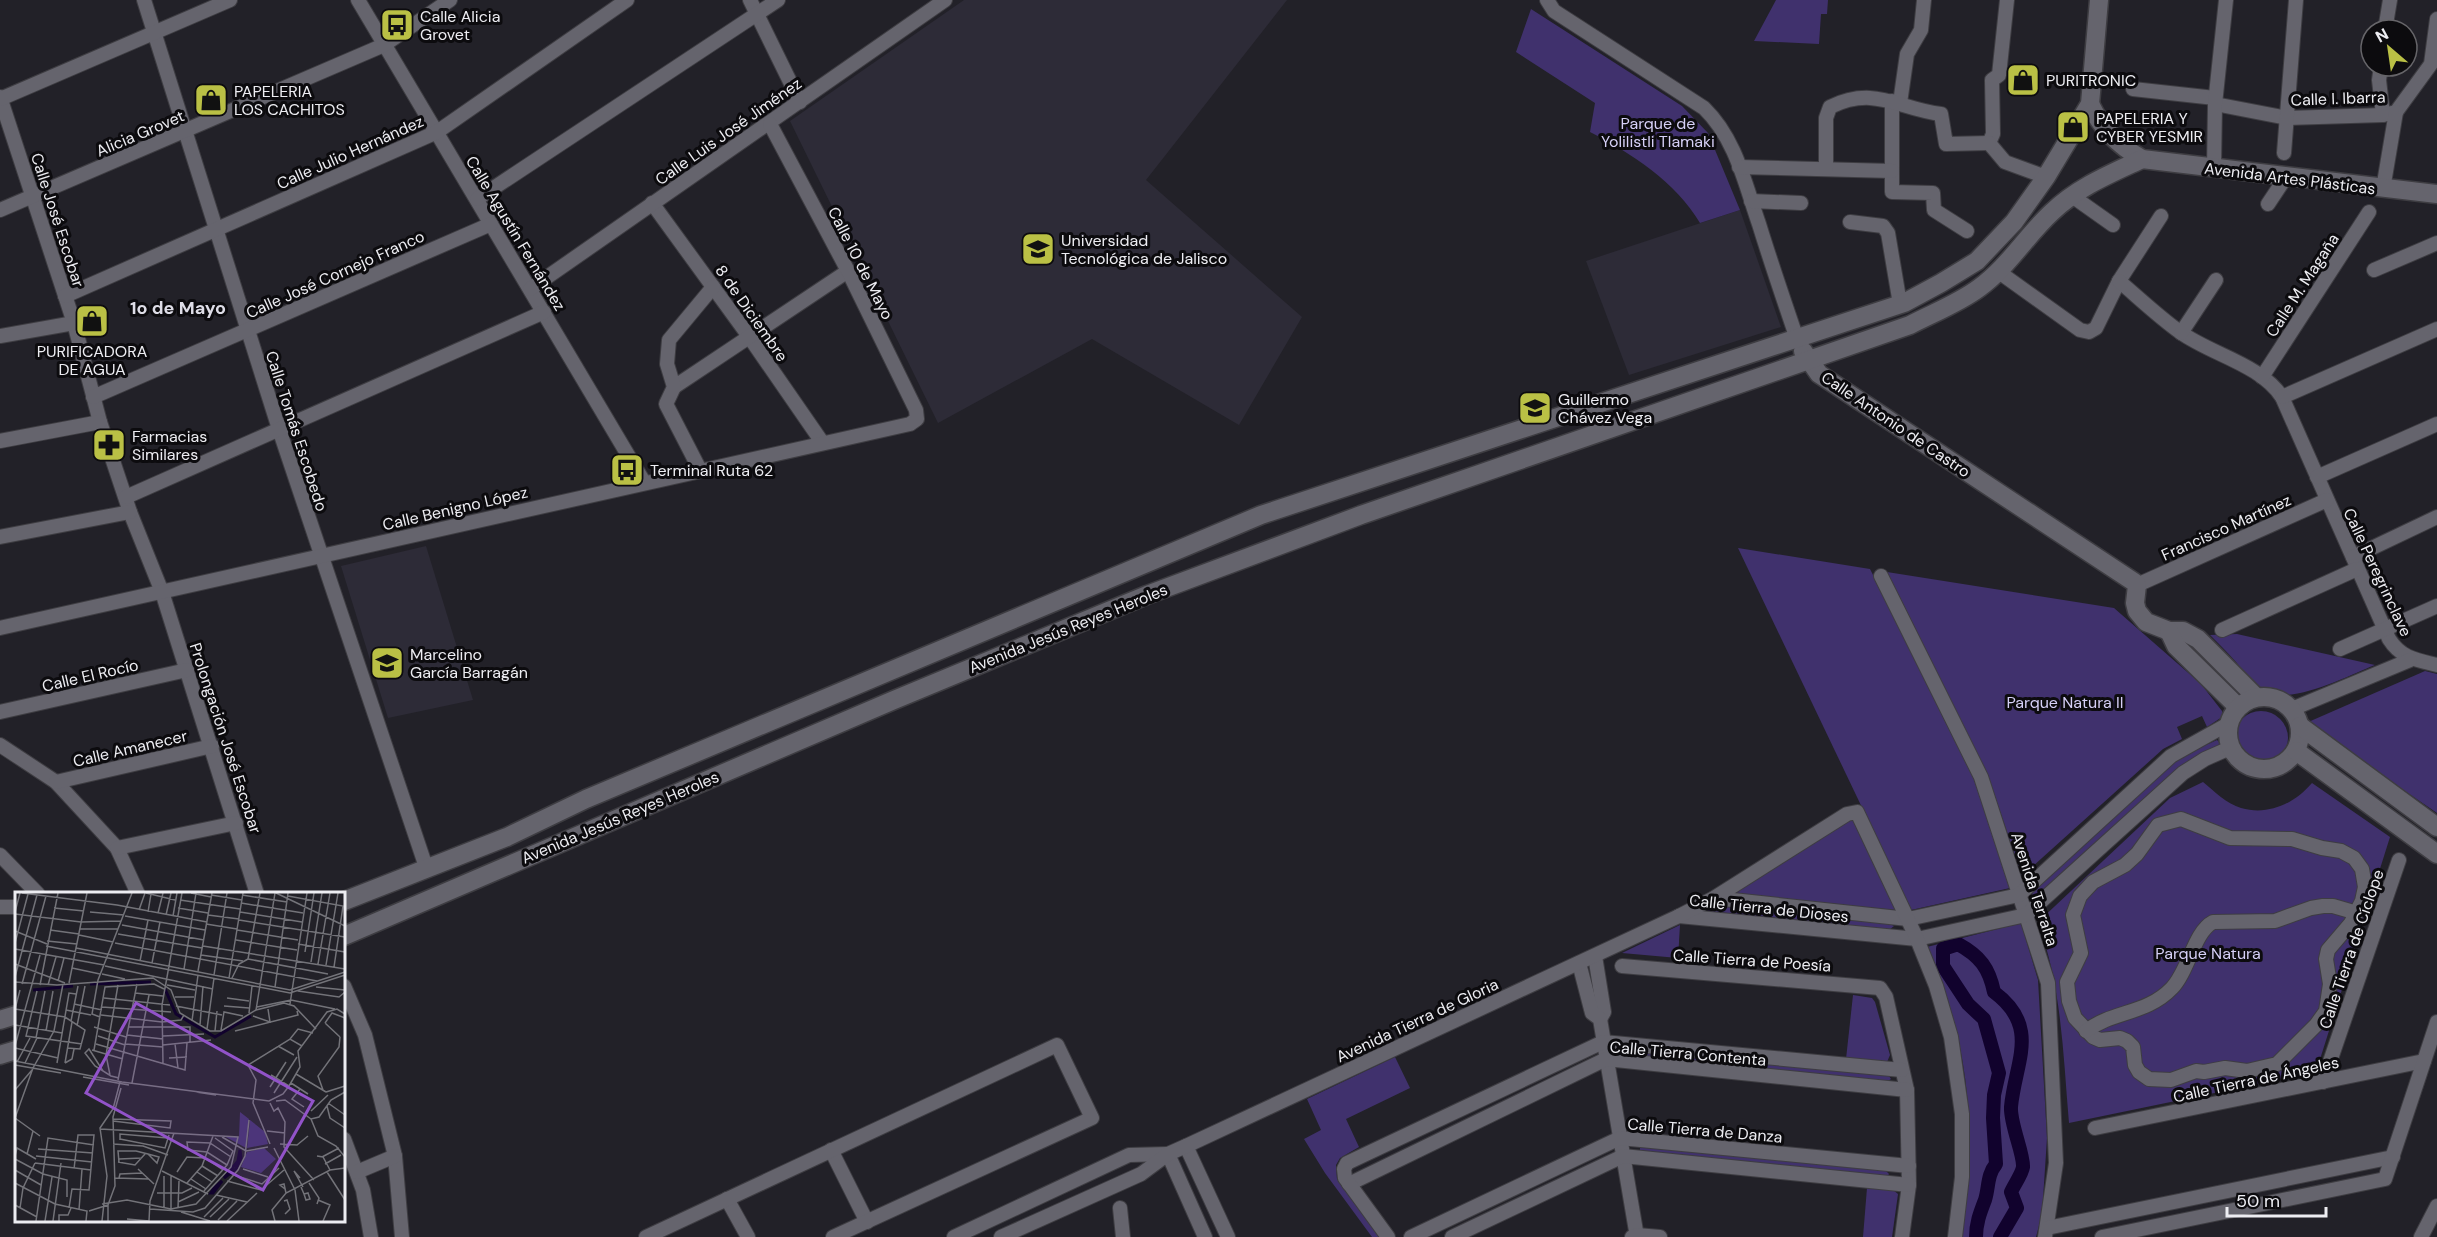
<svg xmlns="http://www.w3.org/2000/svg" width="2437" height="1237" font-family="'DM Sans',sans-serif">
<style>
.built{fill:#2d2b37}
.green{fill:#40316d}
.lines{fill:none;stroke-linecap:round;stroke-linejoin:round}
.canal{stroke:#11022d;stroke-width:14}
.street-casing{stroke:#3e3d42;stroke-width:16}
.secondary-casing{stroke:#3e3d42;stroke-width:21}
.street{stroke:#65646d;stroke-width:14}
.secondary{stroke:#65646d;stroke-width:18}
.labels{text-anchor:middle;stroke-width:6;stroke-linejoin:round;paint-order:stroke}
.poi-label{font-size:16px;fill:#ededf2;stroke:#0c0b0e;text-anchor:start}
.street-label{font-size:16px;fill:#ededf2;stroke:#0c0b0e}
.park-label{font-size:16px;fill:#d6d0f7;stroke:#0c0b0e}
.neighbourhood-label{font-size:18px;font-weight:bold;fill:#dedde7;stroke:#0c0b0e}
.inset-river{fill:none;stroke:#11022d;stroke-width:3}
.inset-road{fill:none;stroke:#737379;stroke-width:1.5}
.view{fill:#9253c9;fill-opacity:0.15;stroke:#9253c9;stroke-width:3}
.inset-edge{fill:none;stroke:#ededf2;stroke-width:3}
</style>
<rect width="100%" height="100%" fill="#222128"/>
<g class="built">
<polygon points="964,0 1287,0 1146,180 1302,317 1239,425 1092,339 938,423 790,121"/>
<polygon points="1740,210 1781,327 1629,375 1586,261"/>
<polygon points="426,546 473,700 388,718 341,566"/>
</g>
<g class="green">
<polygon points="1776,0 1828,0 1827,14 1821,14 1819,44 1754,41"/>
<path d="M1531,9L1682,106L1708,133L1740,210L1700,223C1676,182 1631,153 1590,132L1595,103L1516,52Z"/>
<polygon points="1738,548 1870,569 1975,780 2010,888 1911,910"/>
<polygon points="1887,572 2114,608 2201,684 2222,711 2222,717 2207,727 2202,716 2177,727 2182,739 2163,749 2022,876 1988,776"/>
<path d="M2237,634L2375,665C2347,676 2284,710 2256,688C2248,681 2243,670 2236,662C2228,653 2219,644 2210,635Z"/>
<polygon points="2425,671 2437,674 2437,813 2306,723"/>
<circle cx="2261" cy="738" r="27"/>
<polygon points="2217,740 2221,744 2180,766 2038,895 2032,895 2033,890 2176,761 2197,749"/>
<path d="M2203,782C2214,791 2227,804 2241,808C2269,816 2295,803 2312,783L2390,837L2316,1072L2069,1123C2063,1054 2062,988 2038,922L2170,798Z"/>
<polygon points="1855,816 1896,910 1732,894"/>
<polygon points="1710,905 1888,923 1894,926 1889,930 1708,911 1705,906"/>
<path d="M2021,923L2038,980L2047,1138L2042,1214L2036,1237H1961C1975,1163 1972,1080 1950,1008C1944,987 1935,967 1927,947Z"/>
<polygon points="1680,925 1678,958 1622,953"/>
<polygon points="1853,995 1872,998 1875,1002 1890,1055 1887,1062 1846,1059"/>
<polygon points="1628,1049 1889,1076 1891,1079 1888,1081 1627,1055 1625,1051"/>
<polygon points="1395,1057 1410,1088 1346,1119 1359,1147 1340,1158 1336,1165 1337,1179 1379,1237 1372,1237 1325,1173 1304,1139 1321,1130 1307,1099"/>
<polygon points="1644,1146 1886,1171 1889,1174 1887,1177 1640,1151 1640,1148"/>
<polygon points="1867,1188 1893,1190 1898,1194 1892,1237 1863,1237"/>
</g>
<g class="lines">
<path class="canal" d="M1976,1237C1976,1223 1980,1213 1985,1200C1989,1187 1987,1175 1996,1164L1993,1118L1994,1095L1999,1073L1984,1019L1968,1004L1943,966V949L1958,944C1980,956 1989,968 1994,992C2041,1027 2015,1062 2011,1107C2010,1124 2024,1154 2023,1167C2022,1174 2014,1185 2011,1192L2017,1208L2000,1237"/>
<defs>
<g id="street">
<polyline points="144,0 279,429 427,870"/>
<polyline points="358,0 644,482"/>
<polyline points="750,0 800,102"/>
<path d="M1547,0L1554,11L1704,108C1736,139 1745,184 1759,224C1771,263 1784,301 1797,339"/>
<polyline points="2385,30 2390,0"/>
<polyline points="2381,66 2379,80 2383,115"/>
<polyline points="2133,89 2215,98"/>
<polyline points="0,97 74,323 100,422 130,512 162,592 257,894"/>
<polyline points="0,99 230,0"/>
<polyline points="1892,101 1892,192 1933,193 1934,210 1967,231"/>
<polyline points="1900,103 1907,54 1921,30 1924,0"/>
<polyline points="2215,104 2287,118 2383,115 2396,112 2431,64 2437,19"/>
<polyline points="1989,143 1993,134 1992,80 1999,75 2007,0"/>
<polyline points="1989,143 2005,162 2046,177"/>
<polyline points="2284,153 2296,0"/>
<polyline points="1739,167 1892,171"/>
<path d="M1826,168V118L1830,107C1875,85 1898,109 1941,114L1946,144L1989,143"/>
<polyline points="2214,168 2215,104 2226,0"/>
<polyline points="2383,189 2396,112"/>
<polyline points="2072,196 2113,225"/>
<polyline points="477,199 778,0"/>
<polyline points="1751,201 1801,203"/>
<polyline points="652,203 748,335 822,442"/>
<polyline points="2268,204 2286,177"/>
<polyline points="0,210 384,45 450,0"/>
<polyline points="1850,222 1883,226 1888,233 1900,304"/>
<polyline points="2374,270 2437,243"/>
<polyline points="1999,272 2080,330 2089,332 2096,328 2119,281 2161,216"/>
<path d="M2119,281C2139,298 2159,317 2180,332C2212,355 2260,364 2282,397L2389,639C2401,658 2416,660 2437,665"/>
<polyline points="530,289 945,0"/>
<polyline points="65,296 437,132 627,0"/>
<polyline points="2181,333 2216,280"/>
<polyline points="0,336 74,323"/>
<polyline points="2262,377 2369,212"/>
<polyline points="674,387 848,271"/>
<polyline points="93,397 491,224"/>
<polyline points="2282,397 2437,329"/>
<polyline points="0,441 100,422"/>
<polyline points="700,470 666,404 674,387 667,364 669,340 713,287"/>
<polyline points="2317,477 2437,424"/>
<polyline points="126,497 544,312"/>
<polyline points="0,537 130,512"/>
<polyline points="2353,557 2437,517"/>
<polyline points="1881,576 1981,777 2048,983 2056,1163 2045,1237"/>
<polyline points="2137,585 2327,500"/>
<polyline points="0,628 910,424 917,419 916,410 848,271 770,124"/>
<polyline points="2222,630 2357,569"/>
<polyline points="2340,649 2437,606"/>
<polyline points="2292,709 2410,660"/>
<polyline points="0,712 187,670"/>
<polyline points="0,745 56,782 117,848 138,894"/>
<polyline points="56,782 212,746"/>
<polygon points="2181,819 2230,838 2292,839 2322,848 2341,851 2354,858 2362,869 2365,887 2362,901 2351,923 2328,950 2326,959 2330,984 2326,1011 2316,1025 2277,1064 2247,1071 2225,1068 2204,1072 2196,1071 2171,1080 2149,1079 2139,1072 2135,1065 2133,1047 2127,1041 2120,1038 2100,1040 2093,1037 2075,1018 2069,1001 2067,982 2081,953 2073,915 2080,896 2093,882 2125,865 2137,854 2158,825"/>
<polyline points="117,848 236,823"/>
<polyline points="0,855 38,894"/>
<polyline points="1714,898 1908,919 2019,895 2171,756 2228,724"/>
<polyline points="0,907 16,907"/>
<polyline points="1679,916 1917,939 2026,915 2183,773 2205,759 2230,748"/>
<polyline points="1595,956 1604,1012 1600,1019"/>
<polyline points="1579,963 1592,1013 1600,1019 1637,1237"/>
<polyline points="1622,966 1880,988 1886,997 1907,1090 1909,1185 1902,1237"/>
<polyline points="344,986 365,1035 395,1156 402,1237"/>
<path d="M2086,1031C2114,1010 2146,1015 2172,988C2189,970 2194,932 2213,922L2275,921L2311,908L2323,906H2333L2357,913"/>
<polyline points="2323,1082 2399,860"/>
<polyline points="2095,1128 2424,1061"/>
<polyline points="344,1139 363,1190 371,1237"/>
<polyline points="1186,1146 1228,1237"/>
<polyline points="831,1150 867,1222"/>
<polyline points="1168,1154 1205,1237"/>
<polyline points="357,1172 395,1156"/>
<polyline points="1349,1184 1606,1059 1907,1090"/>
<polyline points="727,1199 748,1237"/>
<polyline points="1120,1208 1123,1237"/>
<polyline points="2047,1228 2393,1157"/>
<polyline points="646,1237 1057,1045 1092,1118 833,1237"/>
<polyline points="954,1237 1129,1155 1168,1154"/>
<polyline points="1001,1237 1141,1174 1168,1154 1186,1146 1679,916 1714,898 1847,814 1857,812 1917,939 1936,986 1951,1037 1962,1114 1962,1177 1955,1237"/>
<polyline points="1388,1237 1345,1178 1344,1169 1347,1163 1603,1042 1902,1070"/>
<polyline points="1411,1237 1620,1138 1909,1166"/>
<polyline points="1452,1237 1623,1156 1909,1185"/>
<polyline points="1632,1237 1637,1235 1660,1237"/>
<polyline points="2102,1237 2385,1179 2437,1022"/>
<polyline points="2421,1237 2437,1206"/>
</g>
<g id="secondary">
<path d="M2090,104C2102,129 2118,145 2142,159L2437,194"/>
<polyline points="1803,351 1819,374 2134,582 2137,585 2135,603 2137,611 2146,622 2169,631 2183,631 2198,639 2256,697"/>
<polyline points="2169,631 2176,646 2238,707"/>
<circle cx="2264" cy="733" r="36"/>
<polyline points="2300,726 2437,827"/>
<polyline points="2296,751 2437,854"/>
<polyline points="344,901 507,837 586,799 1261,515 1904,303 1941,283 1977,261 2014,222 2046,177 2090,104 2099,0"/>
<path d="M344,936L894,700L1147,595L1361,515L1910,325C1933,313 1959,303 1979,288C2008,267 2026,236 2052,212C2078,187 2110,174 2142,159"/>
<polyline points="0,1020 16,1015"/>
<polyline points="0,1055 16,1050"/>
</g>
</defs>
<use href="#street" class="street-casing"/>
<use href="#secondary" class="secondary-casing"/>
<use href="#street" class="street"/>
<use href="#secondary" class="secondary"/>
</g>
<defs>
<symbol id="bus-square" viewBox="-11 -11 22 22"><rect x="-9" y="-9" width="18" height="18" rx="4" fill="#bac045" stroke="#0c0b0e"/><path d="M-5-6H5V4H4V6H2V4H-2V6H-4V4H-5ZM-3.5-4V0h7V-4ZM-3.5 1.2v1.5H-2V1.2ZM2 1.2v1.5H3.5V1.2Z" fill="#111"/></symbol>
<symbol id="shop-square" viewBox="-11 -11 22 22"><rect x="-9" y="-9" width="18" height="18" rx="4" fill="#bac045" stroke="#0c0b0e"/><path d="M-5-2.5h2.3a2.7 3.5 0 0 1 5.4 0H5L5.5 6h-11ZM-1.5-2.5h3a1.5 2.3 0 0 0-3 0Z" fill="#111"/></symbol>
<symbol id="university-square" viewBox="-11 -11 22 22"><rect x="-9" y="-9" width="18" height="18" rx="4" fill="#bac045" stroke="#0c0b0e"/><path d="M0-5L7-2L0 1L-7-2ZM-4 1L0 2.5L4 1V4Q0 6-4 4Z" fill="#111"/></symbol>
<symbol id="school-square" viewBox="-11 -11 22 22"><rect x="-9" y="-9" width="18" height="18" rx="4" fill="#bac045" stroke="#0c0b0e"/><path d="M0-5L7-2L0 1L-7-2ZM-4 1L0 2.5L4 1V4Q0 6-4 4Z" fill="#111"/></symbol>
<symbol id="pharmacy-square" viewBox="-11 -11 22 22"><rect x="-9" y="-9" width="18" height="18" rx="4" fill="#bac045" stroke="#0c0b0e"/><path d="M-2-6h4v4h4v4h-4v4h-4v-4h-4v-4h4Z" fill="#111"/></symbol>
</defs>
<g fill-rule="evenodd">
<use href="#bus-square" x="378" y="6" width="38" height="38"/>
<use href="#shop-square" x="2004" y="61" width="38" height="38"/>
<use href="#shop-square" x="192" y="81" width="38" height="38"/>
<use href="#shop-square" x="2054" y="108" width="38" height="38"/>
<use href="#university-square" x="1019" y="230" width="38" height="38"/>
<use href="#shop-square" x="73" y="302" width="38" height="38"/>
<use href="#school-square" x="1516" y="389" width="38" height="38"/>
<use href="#pharmacy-square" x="90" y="426" width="38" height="38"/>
<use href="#bus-square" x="608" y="451" width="38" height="38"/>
<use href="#school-square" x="368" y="644" width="38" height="38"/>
</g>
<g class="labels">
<g class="poi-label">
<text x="420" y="22">Calle Alicia<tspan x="420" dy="18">Grovet</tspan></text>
<text x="2046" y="86">PURITRONIC</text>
<text x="234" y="97">PAPELERIA<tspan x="234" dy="18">LOS CACHITOS</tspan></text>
<text x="2096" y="124">PAPELERIA Y<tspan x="2096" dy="18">CYBER YESMIR</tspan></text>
<text x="1061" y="246">Universidad<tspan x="1061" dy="18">Tecnológica de Jalisco</tspan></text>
<text x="92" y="357" text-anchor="middle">PURIFICADORA<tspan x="92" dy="18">DE AGUA</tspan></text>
<text x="1558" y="405">Guillermo<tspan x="1558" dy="18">Chávez Vega</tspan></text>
<text x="132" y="442">Farmacias<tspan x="132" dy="18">Similares</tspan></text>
<text x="650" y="476">Terminal Ruta 62</text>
<text x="410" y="660">Marcelino<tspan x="410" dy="18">García Barragán</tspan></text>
</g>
<g class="street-label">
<text transform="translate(2338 98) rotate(-2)" y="6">Calle I. Ibarra</text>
<text transform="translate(728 131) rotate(-35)" y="6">Calle Luis José Jiménez</text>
<text transform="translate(140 133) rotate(-23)" y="6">Alicia Grovet</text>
<text transform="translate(350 152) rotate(-24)" y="6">Calle Julio Hernández</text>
<text transform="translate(2290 178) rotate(7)" y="6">Avenida Artes Plásticas</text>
<text transform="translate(58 220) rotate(72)" y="6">Calle José Escobar</text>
<text transform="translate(516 233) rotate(59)" y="6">Calle Agustín Fernández</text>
<text transform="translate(861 263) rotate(63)" y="6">Calle 10 de Mayo</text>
<text transform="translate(335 274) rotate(-24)" y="6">Calle José Cornejo Franco</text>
<text transform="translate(2302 285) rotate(-57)" y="6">Calle M. Magaña</text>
<text transform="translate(752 313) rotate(55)" y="6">8 de Diciembre</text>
<text transform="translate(1896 424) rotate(34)" y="6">Calle Antonio de Castro</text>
<text transform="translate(297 431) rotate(72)" y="6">Calle Tomás Escobedo</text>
<text transform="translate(455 508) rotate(-13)" y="6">Calle Benigno López</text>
<text transform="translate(2226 527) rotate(-24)" y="6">Francisco Martínez</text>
<text transform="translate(2378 572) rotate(65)" y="6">Calle Peregrinclave</text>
<text transform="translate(1068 628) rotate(-22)" y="6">Avenida Jesús Reyes Heroles</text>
<text transform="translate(90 675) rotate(-13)" y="6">Calle El Rocío</text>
<text transform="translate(226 738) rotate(72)" y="6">Prolongación José Escobar</text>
<text transform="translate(130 748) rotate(-13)" y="6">Calle Amanecer</text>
<text transform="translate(620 817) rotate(-23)" y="6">Avenida Jesús Reyes Heroles</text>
<text transform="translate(2035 889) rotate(72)" y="6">Avenida Terralta</text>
<text transform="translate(1769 908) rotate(6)" y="6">Calle Tierra de Dioses</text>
<text transform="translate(2351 949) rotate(-71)" y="6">Calle Tierra de Cíclope</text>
<text transform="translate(1752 960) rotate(4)" y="6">Calle Tierra de Poesía</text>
<text transform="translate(1417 1020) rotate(-25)" y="6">Avenida Tierra de Gloria</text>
<text transform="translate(1688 1053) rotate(5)" y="6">Calle Tierra Contenta</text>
<text transform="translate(2256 1079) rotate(-12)" y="6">Calle Tierra de Ángeles</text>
<text transform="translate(1705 1130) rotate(5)" y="6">Calle Tierra de Danza</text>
</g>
<g class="park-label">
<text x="1658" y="129">Parque de<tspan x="1658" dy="18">Yolilistli Tlamaki</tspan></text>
<text x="2065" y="708">Parque Natura II</text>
<text x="2208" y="959">Parque Natura</text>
</g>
<g class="neighbourhood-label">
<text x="178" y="314">1o de Mayo</text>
</g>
</g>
<g transform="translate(15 892)">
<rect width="330" height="330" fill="#222128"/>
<path d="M225,220L234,227L231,256L211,245H224ZM235,228L250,240L253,252L232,256ZM249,256L261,267L246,281L226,275L232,260Z" fill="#40316d"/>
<path class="inset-river" d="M75,92L136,90M150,97L161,122L200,145L236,124M18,98L58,94M225,258L226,266L221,277L209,286L223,269ZM207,289L198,301H196L199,296Z"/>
<path class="inset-road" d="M7,1L102,13L192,30M131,1L160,8M176,1L196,5M261,1L330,34M196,3L227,8M227,3L272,10M273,4L328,14L319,75M165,8L225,17M226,11L288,21M39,16L69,19M163,16L193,21M124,18L130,1M0,20L5,1M75,20L109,23M133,20L136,2M225,20L287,30M143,21L148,1M0,22L66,30L106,29M151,23L156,1M193,23L224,27M110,24L190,38M158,24L162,1M224,28L330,45M191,32L222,37M107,33L189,48M65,37H103M35,38L64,42M222,38L283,48M0,39L32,52M103,42L187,56M64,43L98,50M221,48L282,58M32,49L62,52M0,51L13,2M100,51L302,89M283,52L330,60M31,54L275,101L330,83M188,54L330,77M61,56L275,98L330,80M0,57L89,73M290,60L299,1M186,63L228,69M233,67L313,82M233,67L245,1M125,69L133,28M296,70L307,1M137,71L145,30M0,72L50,91M303,72L315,1M311,73L323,1M90,74L198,97M57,76L85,82M169,77L181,1M183,79L197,1M87,82L110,87M199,83L212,1M0,85L22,3M214,86L228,1M217,86L224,72L233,67M43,89L49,66M0,90L42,93L138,86L156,98L165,121L195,139H206L241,118L269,111L279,114L301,137M54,91L72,1M7,92L31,4M25,93L43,1M33,93L41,65M152,93L180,98M260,95L273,1M301,95L330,98M22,99L11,144L67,152M283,99L324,105L330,100M120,101L148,104M160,105H179M89,106L155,113M212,106L234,109M59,112L87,118M275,112L292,1M161,114L207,123M209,114L234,116M87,115L156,120M242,115L276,108L320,117M0,117L50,125L70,138L65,157L52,156M0,117L5,98M51,118L76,123M241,118L260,1M234,121L237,94M86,123L147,130L166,128L169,123M238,124L255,130L253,117M85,125L77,122L83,88L117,1M56,129L63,94M177,129L183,83M310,131L317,121L330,126M310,131L325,145M0,133L47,141M185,133L188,94M62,134L70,94M79,135L111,145M114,135H175V150M192,137L199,86M206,138L209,120L228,124M31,139L38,99M200,139L202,119M220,139L283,123L282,119M112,143L148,147M83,144L110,153M148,144L189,142M21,146L30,99M275,147L283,137L298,141M81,152L170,178L172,151M110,152L148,155M160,152L163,176M148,153L196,148M0,154L25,63M263,154L279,163M0,156L43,166M77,158L108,167M79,158L90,95L139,92L149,97M154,166L172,165M0,169L107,190L254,209L268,202L274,194L285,175L283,159L312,120L322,117L330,122M2,170L15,146M10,171L22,146M42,171L54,101L61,102M50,171L57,130M50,171L57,167L59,157M148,172L147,113L167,1M0,173L46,181M88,179L74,157L70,161L80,174L96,184L104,186M281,182L311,200M95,183L91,163L103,93M256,183L274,194M68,185L114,193M103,188L122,92M117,191L134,103M276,191L293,202M255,195L271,170M285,197L277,207L289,215M0,198L17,178M308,198L303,184L324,155L325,145M181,200L201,203M311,200L330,194M259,201L282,165M261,209L270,208L296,227L304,225L316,208L330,200M255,211L259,219L263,216L270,230L269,255L299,288M313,211L330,223M312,214L315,226L330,236M296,219L313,203M0,226L18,176L39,139L48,92M0,226L25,244M98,227L156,229L155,236L98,229M296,227L303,244L321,254L330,265M85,237L223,245L216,275L181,312L156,317L112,308L87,312M252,239L270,241M207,245L231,259L253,255M105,247L150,256L154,243M105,248V242L153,246M98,252L128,254L153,263M255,252L238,211L241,188L233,173L275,147L287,154M265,252L282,253L293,244M259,256L280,298L284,329M23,257L78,261M12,262L18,239M0,264L2,256L21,267M21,264L77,270M302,264L308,265L315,278M307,265L324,256M0,267L28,282L52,288V305M104,267L127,266M103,270L120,273L130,262M104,270L103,259H121L133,262L144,265L142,271L133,262M20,271L76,278M310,272L326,263M212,273L192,260L173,258L172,250L195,251L216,265M187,274L203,284M123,277L139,292M228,277L253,285M0,278L26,293M147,279L193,302M162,280L172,265L190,266L208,278M182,280L197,290M312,280L330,308M219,283L247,292L264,276M149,284V316M100,286L134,287M104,286L105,282L127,281M285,286L279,279L288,295M176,287L191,297M212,289L246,298L269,278M0,291L40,312L72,319L71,329M172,291L187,274L198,244M294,291L304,306L302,312M286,295L289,302L291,308L295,307L293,301L289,302M270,297L265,293L269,292L271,301M189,299L212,273L218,259L200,246M142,301H167L177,296M201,303L232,310M303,308L315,313L308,329M269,309L272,308L275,317L270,322M163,310L184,300M0,313L22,325M5,316L8,296L20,271M54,316L57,297L74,298L79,243H63L59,277M163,316L164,289M135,317L178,320L190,316L223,278L230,264L234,228M156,317V284M64,318L67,277M74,319L93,313M166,320L195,329M189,325L208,306M195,325L214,307M112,327L134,329M203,328L222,309M21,329L33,246L79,253M30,329L37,285M38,329L46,271M44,329V323H53L56,316M87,329L92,284L85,236L98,217L105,190M93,329V313L100,294L98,225L106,196M134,329L135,309L159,241M212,329L242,301M260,329L257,318L271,301L315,278L330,276"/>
<path class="view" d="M121,111L298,209L248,298L71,201Z"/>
<rect width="330" height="330" class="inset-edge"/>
</g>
<g transform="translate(2389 48) rotate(331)"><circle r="28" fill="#0c0b0e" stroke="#666569" stroke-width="1.5"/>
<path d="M0-4.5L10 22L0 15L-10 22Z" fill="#bac045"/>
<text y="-9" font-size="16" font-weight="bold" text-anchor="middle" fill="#ededf2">N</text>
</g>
<path d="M2227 1207v9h99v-9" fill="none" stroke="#ededf2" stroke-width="3"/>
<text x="2236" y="1207" font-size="18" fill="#ededf2" stroke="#0c0b0e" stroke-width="4.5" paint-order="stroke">50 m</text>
</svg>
